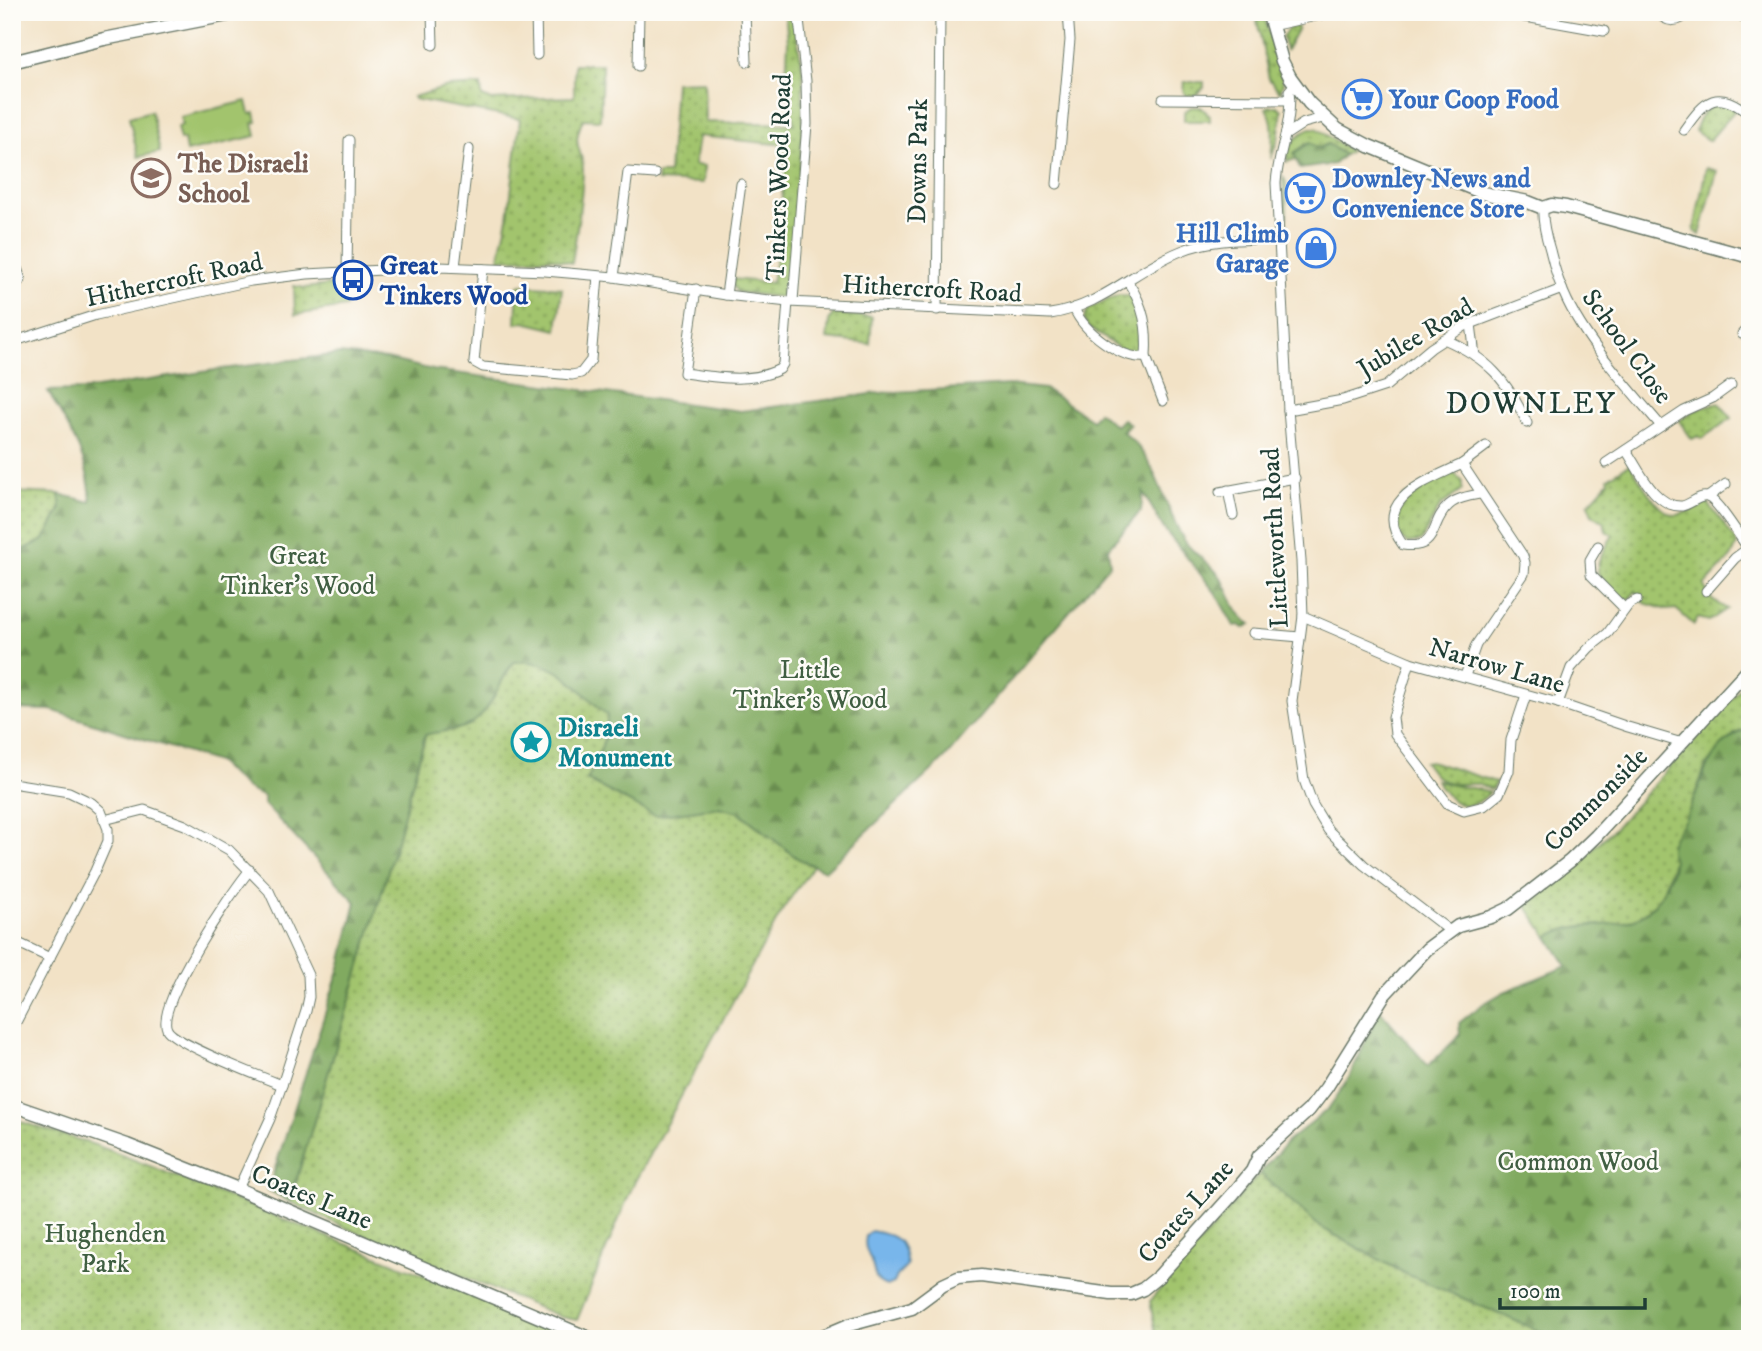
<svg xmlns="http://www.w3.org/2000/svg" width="1762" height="1351" font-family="'IM FELL DW Pica',serif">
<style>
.grass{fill:url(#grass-dots);stroke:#608050;stroke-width:2}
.forest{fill:url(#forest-firs);stroke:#50744a;stroke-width:2}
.garden{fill:#a2c46d;stroke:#608050;stroke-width:2}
.water{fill:#78b6eb;stroke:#4c7a90;stroke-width:2}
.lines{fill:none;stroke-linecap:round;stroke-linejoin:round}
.street-casing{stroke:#697767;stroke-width:11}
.secondary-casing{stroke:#697767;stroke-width:15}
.street{stroke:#fff;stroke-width:9}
.secondary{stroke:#fff;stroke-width:12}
.labels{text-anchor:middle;stroke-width:5;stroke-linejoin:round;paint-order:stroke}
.shop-label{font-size:26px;font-weight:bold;fill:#366cbe;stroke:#fdfcf7;text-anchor:start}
.street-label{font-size:26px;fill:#1f3d34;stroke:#fdfcf7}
.education-label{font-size:26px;font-weight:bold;fill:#785e54;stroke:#fdfcf7;text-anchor:start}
.transit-label{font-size:26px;font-weight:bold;fill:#164399;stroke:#fdfcf7;text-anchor:start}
.park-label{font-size:26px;fill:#405f42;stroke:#fdfcf7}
.culture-label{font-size:26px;font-weight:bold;fill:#0d838f;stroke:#fdfcf7;text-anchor:start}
.quarter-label{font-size:30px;letter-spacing:2px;fill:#1f3d34;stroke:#fdfcf7}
</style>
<defs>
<pattern id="grass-dots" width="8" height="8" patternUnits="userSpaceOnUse" patternTransform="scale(1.75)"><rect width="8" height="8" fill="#a2c46d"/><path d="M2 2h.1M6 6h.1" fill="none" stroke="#83a05a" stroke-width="1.8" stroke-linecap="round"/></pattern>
<pattern id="forest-firs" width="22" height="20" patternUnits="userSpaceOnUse" patternTransform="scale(1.75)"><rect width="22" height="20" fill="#81aa60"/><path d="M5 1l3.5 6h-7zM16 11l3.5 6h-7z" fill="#698c50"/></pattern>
</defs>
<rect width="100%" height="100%" fill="#fdfcf7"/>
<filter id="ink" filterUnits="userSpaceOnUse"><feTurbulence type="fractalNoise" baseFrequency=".0143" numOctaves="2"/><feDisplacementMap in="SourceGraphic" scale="14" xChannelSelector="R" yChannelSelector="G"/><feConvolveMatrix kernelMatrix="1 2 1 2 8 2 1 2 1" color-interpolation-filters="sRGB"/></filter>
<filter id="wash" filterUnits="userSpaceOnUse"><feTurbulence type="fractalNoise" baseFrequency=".00686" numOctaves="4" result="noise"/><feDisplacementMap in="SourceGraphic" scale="28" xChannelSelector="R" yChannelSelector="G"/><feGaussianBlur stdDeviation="1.57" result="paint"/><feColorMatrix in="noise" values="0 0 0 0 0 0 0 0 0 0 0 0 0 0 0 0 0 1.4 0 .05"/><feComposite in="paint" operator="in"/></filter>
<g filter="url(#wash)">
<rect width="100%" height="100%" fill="#f2e2c6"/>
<g class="grass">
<polygon points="785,12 793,12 803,73 803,124 791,279 788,291 779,297 737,292 733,286 733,279 772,283 779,240 786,145 698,136 694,165 704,166 703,183 657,181 658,174 669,174 675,82 704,81 705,122 794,124 786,78 788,42"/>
<polygon points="1265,19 1282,78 1283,84 1280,92 1269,79 1257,20"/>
<polygon points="1296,26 1298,28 1286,50 1282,37 1289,28"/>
<path d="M574,64H602V68L600,120L583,119C570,149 583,146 583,171C582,202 576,233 572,263L553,258L499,259L508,218L520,119L414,99L413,97L448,87L481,85L482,97L490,100L574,97Z"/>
<polygon points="1184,82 1204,82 1204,87 1194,97 1187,97 1183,91"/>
<path d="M1716,104H1724L1736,109L1709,141L1695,131C1696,120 1706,109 1716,104Z"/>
<path d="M1270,106H1277L1282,110L1278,139L1271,159C1272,143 1276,121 1266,108Z"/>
<polygon points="1191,107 1201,107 1210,116 1210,121 1184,121 1184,112"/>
<path d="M1311,128H1316L1350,151L1344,155L1328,144L1319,148L1306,144L1294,153L1296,159L1287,162C1286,148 1297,134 1311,128Z"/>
<polygon points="1706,168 1717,171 1700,235 1694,230"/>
<polygon points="1283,177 1286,182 1287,224 1284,223"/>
<polygon points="347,283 346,307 295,315 294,286 305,288"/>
<polygon points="518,285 562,288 557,330 524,322 516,323"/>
<path d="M1118,295C1123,295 1126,294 1130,297C1142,304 1145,342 1137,352H1125L1088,327L1084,320L1088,309Z"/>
<polygon points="833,314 872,317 870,344 827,339 829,321"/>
<polygon points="1715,403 1719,403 1732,418 1701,439 1698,436 1692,439 1679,421 1693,411"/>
<path d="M1630,464C1639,478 1659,516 1677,515C1689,514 1697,505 1708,503L1735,539L1737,544L1732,556L1704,586L1712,600L1727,609L1709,621L1698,618L1694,625L1676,609L1667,610L1644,603L1636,591L1629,599L1624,600C1590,574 1592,570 1613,535L1606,531L1604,522L1592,514L1588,504L1609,481L1608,478Z"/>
<polygon points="1453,473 1462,480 1462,490 1440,506 1421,541 1407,543 1397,535 1400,502 1404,497"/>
<polygon points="12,492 59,494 61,507 44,540 12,555"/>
<path d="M526,661L546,664L562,672L607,715C608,738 596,761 587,780L655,816L719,807L739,812L797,858L813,866L783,909L633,1185L577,1320L561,1317L344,1227L290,1202L396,844L426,734C437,732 460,730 469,725C485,716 502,677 514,662Z"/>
<path d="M1750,677V728L1734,734L1706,765L1692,802L1662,894C1630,944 1591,911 1548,937L1527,907L1615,828Z"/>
<polygon points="1430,761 1496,782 1492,789 1476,784 1455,784 1444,781 1434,775 1424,762"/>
<path d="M1436,780C1454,788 1472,786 1490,792C1468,816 1450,804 1436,780Z"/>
<polygon points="12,1119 98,1146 165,1172 444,1283 574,1339 12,1339"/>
<polygon points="1260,1173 1320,1227 1404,1273 1558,1339 1157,1339 1150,1301"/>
</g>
<g class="forest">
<polygon points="1310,143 1319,148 1328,144 1344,155 1334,164 1300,169 1294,153"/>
<path d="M340,354L387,359L433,370L741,411L879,393L1009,385L1045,389L1092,420L1098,412L1116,426L1123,419L1130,424L1123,432C1158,459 1162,504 1184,540C1194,556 1212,563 1222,579C1231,594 1235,616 1251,624L1244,628L1240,625L1234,626L1215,592L1164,529L1143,492L1141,511L1108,548L1110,564L944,759L825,871L797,858L739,812L719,807L655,816L587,780C597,760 608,738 607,715C577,689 559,658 514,662C498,681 492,713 469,725C457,731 439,731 425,735L396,844L290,1202L268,1190L341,964L356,902L264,804V797L246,788L217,762L51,710L12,709V555L44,540L61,508L59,494L91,502C89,456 69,430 48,391L83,390L222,369Z"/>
<path d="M1750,728V1339H1558L1404,1273L1320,1227L1260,1173L1287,1142L1328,1109L1348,1080L1380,1010L1428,1066L1460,1035L1459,1023L1483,1004L1504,992L1567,966L1548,937C1583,915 1624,937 1653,906C1660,899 1673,873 1673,863C1674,858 1669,853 1670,848C1670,836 1683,826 1687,815C1704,779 1707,743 1750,728Z"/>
</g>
<g class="garden">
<polygon points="247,101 250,114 255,113 257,122 253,123 256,136 186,152 184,139 180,140 177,127 182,125 180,117"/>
<polygon points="151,111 160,152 138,157 129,117"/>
</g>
<path class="water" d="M871,1231C897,1235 904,1239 907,1266L897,1276L894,1283L887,1286C875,1283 875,1274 872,1264C869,1253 863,1249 866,1236Z"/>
</g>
<g filter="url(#ink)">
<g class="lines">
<defs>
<g id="street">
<polyline points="432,12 433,45"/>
<polyline points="536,12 537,55"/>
<polyline points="745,12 747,62"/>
<polyline points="1497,12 1604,31"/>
<path d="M1658,12C1666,24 1680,23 1688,12"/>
<polyline points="1736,12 1750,22"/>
<polyline points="1271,26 1334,12"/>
<polyline points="638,66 639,12"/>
<path d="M1295,84L1289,91C1293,123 1278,151 1276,183L1288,410L1301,561L1303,616L1292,701L1304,780L1313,805L1328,830L1364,865L1450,931"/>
<polyline points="1163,99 1290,100"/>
<path d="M1684,130C1706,99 1717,88 1750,115"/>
<polyline points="1287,134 1304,123 1323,118"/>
<polyline points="1057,184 1070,40 1068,12"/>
<path d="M1543,208C1542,222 1546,237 1550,250C1553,262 1556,275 1561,286C1579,335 1628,387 1661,426"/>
<polyline points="12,253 21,280 12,283"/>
<polyline points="455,267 469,149"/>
<polyline points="483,269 474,362 483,367 572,375 581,373 591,360 598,276"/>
<polyline points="347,273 349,140"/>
<polyline points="614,277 628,172 655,174"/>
<path d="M696,289L684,373C715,377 751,384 780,369L783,364L788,302"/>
<polyline points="726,295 741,184"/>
<polyline points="793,301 807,124 806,81 798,12"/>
<path d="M1074,308C1083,331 1121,360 1146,357C1148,328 1144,306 1128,282"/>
<polyline points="937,310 940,12"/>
<polyline points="1471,324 1475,356"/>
<polyline points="1742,334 1750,326"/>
<path d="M1444,339C1488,358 1507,380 1527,423"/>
<path d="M12,342L96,315L251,281L307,274L439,267L545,271L614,277L726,295L788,302L1050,314C1101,307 1135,269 1181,251C1212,238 1245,240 1278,239"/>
<polyline points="1146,357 1163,401"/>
<polyline points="1288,410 1343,400 1386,386 1431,348 1465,326 1562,289"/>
<path d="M1626,450C1638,468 1655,508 1682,506C1690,505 1699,495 1707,497C1717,499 1741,539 1748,548"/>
<polyline points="1606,463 1684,411 1713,398 1731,385"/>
<polyline points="1462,464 1486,446"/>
<polyline points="1228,490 1233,515"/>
<polyline points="1220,492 1295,478"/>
<polyline points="1708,497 1726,484"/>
<polyline points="1598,546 1590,560 1591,575 1625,609"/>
<polyline points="1706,591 1735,558 1750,547"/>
<polyline points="1303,616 1410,662 1558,703 1628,727 1682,743"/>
<polyline points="1253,633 1300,637"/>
<polyline points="1410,662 1393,717 1395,734 1448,804 1464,811 1484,806 1499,794 1509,771 1511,740 1526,695"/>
<path d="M1465,676L1476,645L1524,574L1525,563L1523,556L1462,464C1430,480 1369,499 1403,545C1441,550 1428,523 1449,505C1457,498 1469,496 1480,494"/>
<polyline points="1558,703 1571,668 1589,648 1608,633 1629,604 1637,600"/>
<polyline points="12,783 69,792 92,803 101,811 108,829 108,841 95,871 12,1030"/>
<polyline points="104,820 144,810 185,825 229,850 269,891 308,975 309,997 306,1011 282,1085 270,1119 238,1189"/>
<path d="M250,870C232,891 155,1005 167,1029C173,1043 264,1078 282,1085"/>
<polyline points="12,940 50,958"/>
</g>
<g id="secondary">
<polyline points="1268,12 1282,61 1290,77 1309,103 1337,129 1369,146 1483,193 1528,202 1543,208 1552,205 1566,207 1750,257"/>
<polyline points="12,62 104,39 243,12"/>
<polyline points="12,1105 127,1145 238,1189 591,1339"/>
<polyline points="816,1339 849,1325 912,1308 943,1285 958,1278 981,1276 1111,1294 1131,1294 1143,1289 1159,1276 1233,1194 1252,1171 1259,1156 1309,1110 1326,1088 1384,995 1427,949 1458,926 1491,917 1508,909 1570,861 1596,836 1750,668"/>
</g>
</defs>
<use href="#street" class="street-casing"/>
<use href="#secondary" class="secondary-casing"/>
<use href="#street" class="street"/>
<use href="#secondary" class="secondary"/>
</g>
</g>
<defs>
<symbol id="supermarket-ring" viewBox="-11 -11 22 22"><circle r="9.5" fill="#fdfcf7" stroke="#3f7fe0" stroke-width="1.5"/><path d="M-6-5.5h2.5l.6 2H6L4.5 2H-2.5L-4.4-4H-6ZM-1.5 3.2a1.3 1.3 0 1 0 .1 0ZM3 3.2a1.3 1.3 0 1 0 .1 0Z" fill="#3f7fe0"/></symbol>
<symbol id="school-ring" viewBox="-11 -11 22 22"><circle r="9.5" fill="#fdfcf7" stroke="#8d6e63" stroke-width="1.5"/><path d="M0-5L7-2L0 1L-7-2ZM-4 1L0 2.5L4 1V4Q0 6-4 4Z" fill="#8d6e63"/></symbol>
<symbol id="shop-ring" viewBox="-11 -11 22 22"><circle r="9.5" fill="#fdfcf7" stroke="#3f7fe0" stroke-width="1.5"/><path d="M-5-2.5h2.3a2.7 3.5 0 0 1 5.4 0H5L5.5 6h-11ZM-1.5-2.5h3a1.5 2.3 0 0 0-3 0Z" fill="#3f7fe0"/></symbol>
<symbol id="bus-ring" viewBox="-11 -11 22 22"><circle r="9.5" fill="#fdfcf7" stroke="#1a4fb4" stroke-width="1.5"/><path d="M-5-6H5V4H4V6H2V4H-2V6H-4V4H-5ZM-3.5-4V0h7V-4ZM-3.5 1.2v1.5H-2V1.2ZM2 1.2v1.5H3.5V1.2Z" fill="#1a4fb4"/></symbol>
<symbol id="sight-ring" viewBox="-11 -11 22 22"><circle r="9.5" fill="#fdfcf7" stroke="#0f9aa8" stroke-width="1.5"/><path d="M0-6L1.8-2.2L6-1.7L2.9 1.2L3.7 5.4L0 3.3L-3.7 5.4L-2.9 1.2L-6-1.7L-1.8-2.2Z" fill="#0f9aa8"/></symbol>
</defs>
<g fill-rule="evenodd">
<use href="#supermarket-ring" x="1340" y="77" width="44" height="44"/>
<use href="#school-ring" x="129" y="156" width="44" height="44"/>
<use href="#supermarket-ring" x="1283" y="171" width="44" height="44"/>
<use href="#shop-ring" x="1294" y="226" width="44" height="44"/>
<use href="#bus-ring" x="331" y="258" width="44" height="44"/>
<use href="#sight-ring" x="509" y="720" width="44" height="44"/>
</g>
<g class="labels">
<g class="shop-label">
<text x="1389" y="108">Your Coop Food</text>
<text x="1332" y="187">Downley News and<tspan x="1332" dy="30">Convenience Store</tspan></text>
<text x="1289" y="242" text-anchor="end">Hill Climb<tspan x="1289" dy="30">Garage</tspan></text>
</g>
<g class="street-label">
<text transform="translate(917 161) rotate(-89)" y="9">Downs Park</text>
<text transform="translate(778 177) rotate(-88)" y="9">Tinkers Wood Road</text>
<text transform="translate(174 279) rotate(-12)" y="9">Hithercroft Road</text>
<text transform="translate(932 288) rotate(3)" y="9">Hithercroft Road</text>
<text transform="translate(1415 337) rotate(-31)" y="9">Jubilee Road</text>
<text transform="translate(1628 346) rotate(54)" y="9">School Close</text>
<text transform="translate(1274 538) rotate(-93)" y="9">Littleworth Road</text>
<text transform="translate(1497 665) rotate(16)" y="9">Narrow Lane</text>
<text transform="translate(1595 799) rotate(-45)" y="9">Commonside</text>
<text transform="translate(312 1196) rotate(23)" y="9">Coates Lane</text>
<text transform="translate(1185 1211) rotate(-48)" y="9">Coates Lane</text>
</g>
<g class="education-label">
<text x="178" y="172">The Disraeli<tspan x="178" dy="30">School</tspan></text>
</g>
<g class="transit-label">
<text x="380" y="274">Great<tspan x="380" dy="30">Tinkers Wood</tspan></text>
</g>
<g class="park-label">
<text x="298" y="564">Great<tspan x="298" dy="30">Tinker's Wood</tspan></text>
<text x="810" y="678">Little<tspan x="810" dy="30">Tinker's Wood</tspan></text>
<text x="1578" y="1170">Common Wood</text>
<text x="105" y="1242">Hughenden<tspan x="105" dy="30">Park</tspan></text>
</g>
<g class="culture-label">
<text x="558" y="736">Disraeli<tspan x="558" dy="30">Monument</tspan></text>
</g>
<g class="quarter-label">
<text x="1531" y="413">DOWNLEY</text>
</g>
</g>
<rect width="1762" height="1351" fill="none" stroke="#fdfcf7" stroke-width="42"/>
<path d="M1500 1298v10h145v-10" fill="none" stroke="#1f3d34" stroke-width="3.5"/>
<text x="1510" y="1298" font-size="21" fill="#1f3d34" stroke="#fdfcf7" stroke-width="5" paint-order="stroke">100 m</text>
</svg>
